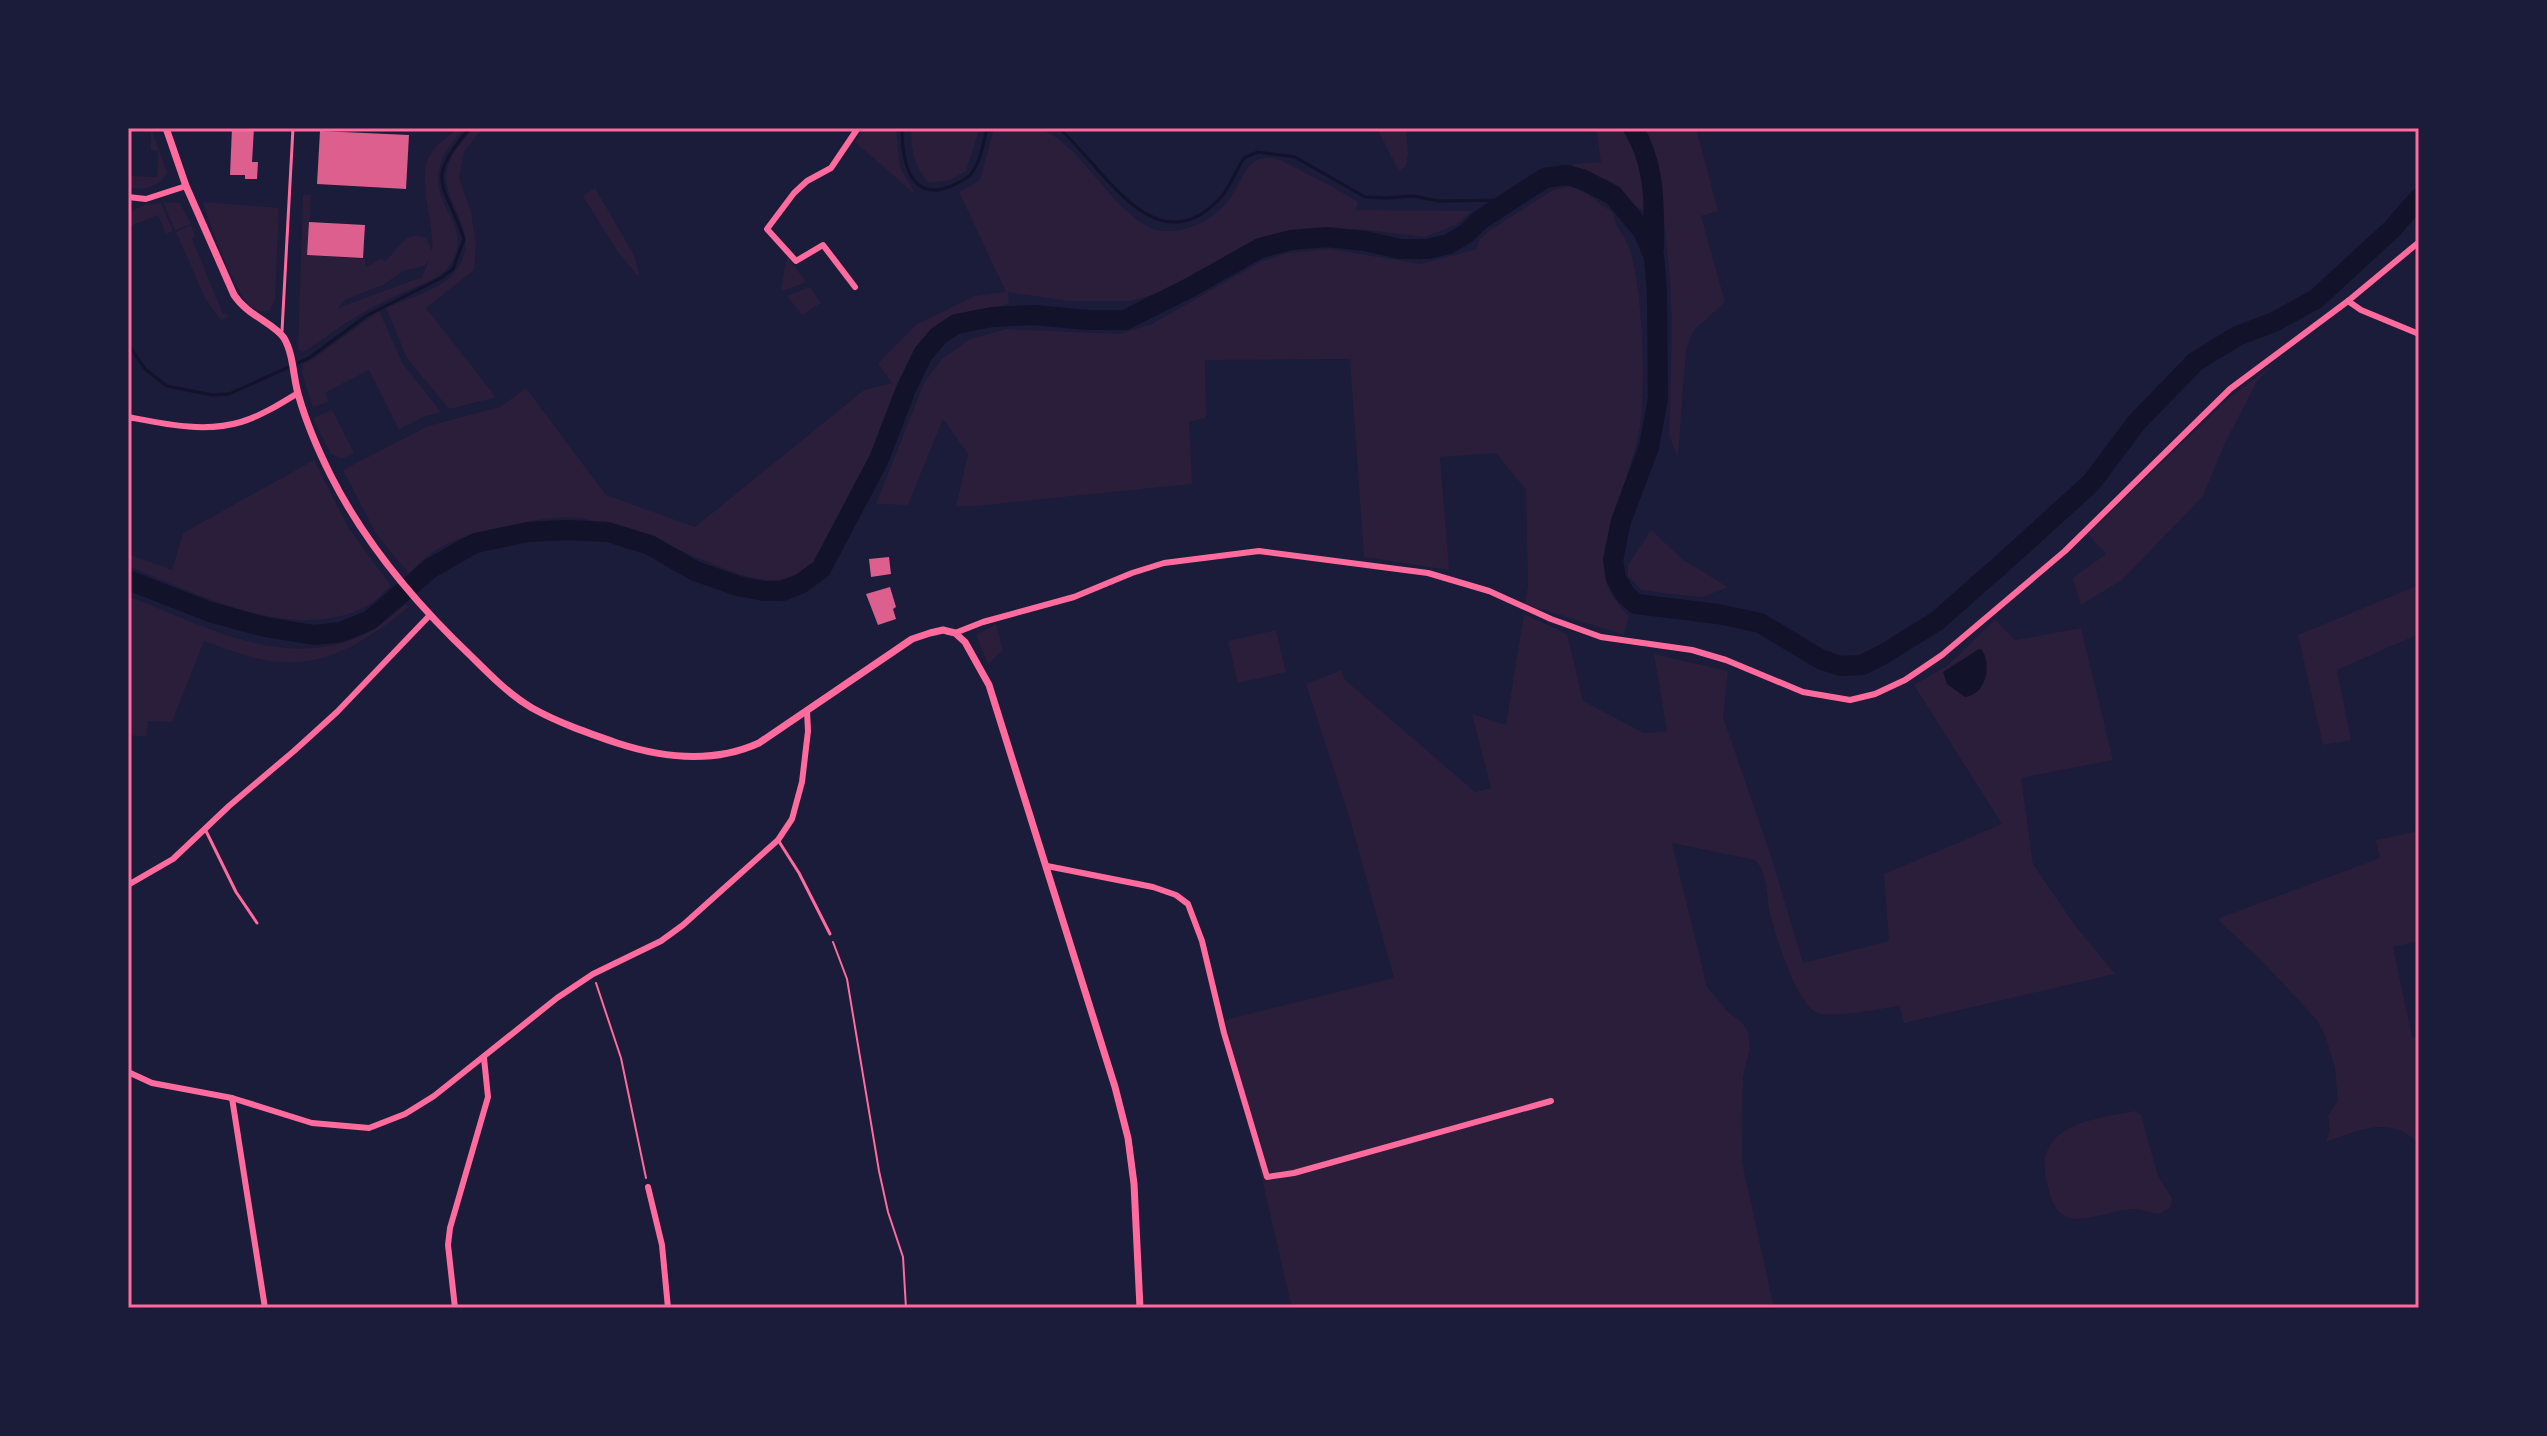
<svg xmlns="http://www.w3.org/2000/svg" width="2547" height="1436" font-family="'Fira Sans',sans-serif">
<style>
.green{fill:#2a1e3b;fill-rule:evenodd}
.water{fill:#12122b}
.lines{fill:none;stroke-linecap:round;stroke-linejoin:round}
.stream{stroke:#12122b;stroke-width:3}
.river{stroke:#12122b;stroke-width:20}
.building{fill:#dd5f8e}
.path{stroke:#ff6b9d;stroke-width:2}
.service{stroke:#ff6b9d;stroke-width:3}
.minor{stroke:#ff6b9d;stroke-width:6}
.tertiary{stroke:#ff6b9d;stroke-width:7}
.neatline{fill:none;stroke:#ff6b9d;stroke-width:3}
</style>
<rect width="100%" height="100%" fill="#1b1b3a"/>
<g class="green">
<path d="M144,128H151L167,173C158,188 144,191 128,187V176L157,177L158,151L151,150V132L144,131Z"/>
<path d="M458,128H465C397,198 483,215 450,265C444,275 430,281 420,285C396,296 371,307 349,321C333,331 319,343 303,352L298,349L303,195H311L307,255L365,259L366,267L382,258L385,261C400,249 404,229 426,238L432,251C435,225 416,178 430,155C435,145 449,136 458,128ZM429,260L422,277L338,308L345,300L383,285L403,271L424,266Z"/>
<path d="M475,128H483L464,151L459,179L471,211L476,246L474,270L426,308L495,396L494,398L449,409L407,358L386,308C404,300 441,289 453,274C494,226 419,197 458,147C464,140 468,133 475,128Z"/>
<polygon points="864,128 896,128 900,167 916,195 855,142"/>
<path d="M911,128H980L966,171L950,180L929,183C914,167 911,149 911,128Z"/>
<path d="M994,128C1007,128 1025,125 1037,128C1081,139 1118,226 1163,231C1191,233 1220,216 1234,192C1245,173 1249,153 1277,159C1282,160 1289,165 1294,167C1316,178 1337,189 1358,202L1356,210L1472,211L1456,225L1425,237L1367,230L1334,229L1270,236L1221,259L1178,288L1130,301H1068L1008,292L1009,304L949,321L923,340L878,443L813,566C799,574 784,581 767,580C742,578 721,567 698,558C662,543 627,528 589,520C559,513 522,523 492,530C454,539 436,544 409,574L377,535L343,470L428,426L500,407L526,388L606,495L695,527L864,390L892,383L878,363L917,324L975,296L1006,292L959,192L980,180Z"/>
<polygon points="1377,128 1406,128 1408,153 1406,166 1399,171"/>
<path d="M1596,128H1627C1644,147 1652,183 1649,207L1642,210L1637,207L1608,180L1579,173L1573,164L1601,162Z"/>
<polygon points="1642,128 1696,128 1718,211 1701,216 1725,302 1693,331 1686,350 1678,457 1669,436 1672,328 1670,280 1663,210 1656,163 1649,136"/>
<path d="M1570,186L1589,195L1613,213C1616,228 1622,232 1628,245C1643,280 1646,389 1640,427C1633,471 1600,534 1605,575C1607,592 1618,604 1629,616L1624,635L1525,604L1528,586L1526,490L1496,453L1440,457L1449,570L1364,557L1350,359L1205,360L1206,418L1189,422L1192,484L975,506H956L968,454L943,419L908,505L876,504L924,383L942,359L970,339L1007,329L1120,334L1152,324L1260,262L1288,253L1330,249L1420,264L1477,249L1479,240L1489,231L1553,190Z"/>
<polygon points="595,188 634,255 639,274 637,275 618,252 583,196"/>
<polygon points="163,202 180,203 191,224 175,230"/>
<path d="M203,202L279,208L275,300L270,310C262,312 258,312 252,307C234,294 210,224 203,202Z"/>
<polygon points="161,203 173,231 166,234 158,215 128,227 128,213 144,205"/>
<polygon points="191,225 195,236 192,239 223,314 227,314 228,317 221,320 206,300 176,232"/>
<polygon points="787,256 806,282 783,291 781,288"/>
<polygon points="810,287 821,303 802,315 787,296"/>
<polygon points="379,311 403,364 441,412 423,417 399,430 369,370 326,392 328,402 313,407 302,373 303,364 314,358"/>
<polygon points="2275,363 2257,381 2225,443 2203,496 2122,580 2081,605 2073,578 2106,554 2088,534 2230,397"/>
<polygon points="332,410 354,453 342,459 330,453 313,418"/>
<path d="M314,460L348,527L391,586C382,594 373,604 361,609C289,642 195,593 128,566V554L172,570L183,533Z"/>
<polygon points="1651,530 1682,559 1728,587 1703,597 1670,594 1642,590 1628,576 1628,565"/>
<polygon points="2419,585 2419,634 2337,670 2351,740 2323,745 2298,635"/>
<path d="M128,596C203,625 287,674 367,633C381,626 394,613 406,604L409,607C360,646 316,675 251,657C235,653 220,646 204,641L172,722L148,721L146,737L128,735Z"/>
<path d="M1524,614L1567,634L1583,701L1644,733L1667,731L1654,654L1728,671L1723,717L1771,856L1803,963L1889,941L1884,874L2002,824L1914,685L1948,665L1995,620L2015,640L2081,628L2113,760L2021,778L2033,864L2074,924L2115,974L1904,1023L1899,1006C1879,1009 1835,1018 1818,1013C1797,1007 1775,934 1770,913C1766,895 1768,874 1755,860L1672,843L1707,987L1730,1014L1742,1022L1748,1032L1750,1048L1743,1077L1742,1162L1774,1308H1292L1225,1020L1394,978L1349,816L1306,684L1342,670L1344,679L1475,792L1491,788L1472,714L1506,725Z"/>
<polygon points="996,624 1003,650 988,664 976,635"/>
<polygon points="1276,630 1286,672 1238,683 1228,641"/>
<path d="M2419,831V941L2393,947L2412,1037L2419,1036V1145C2394,1114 2358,1130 2326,1142L2330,1130L2328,1115L2338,1101L2335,1068L2325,1035L2316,1019L2260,959L2217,919L2380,858L2376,840Z"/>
<path d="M2135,1111L2141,1115L2158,1176L2172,1198L2170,1208L2159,1214C2151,1213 2143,1210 2135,1209C2115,1209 2083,1224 2067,1217C2055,1213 2051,1198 2048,1187C2029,1126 2091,1119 2135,1111Z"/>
</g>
<path class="water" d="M1979,649L1982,650C1992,666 1986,694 1965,697L1947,684L1943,672Z"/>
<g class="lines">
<g class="stream">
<path d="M902,128C902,157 908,202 949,187C956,184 965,180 970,175C980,164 984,141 987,128"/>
<path d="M1059,128C1104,168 1157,270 1222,196C1231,185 1236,170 1244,158L1258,152L1295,157L1365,197L1387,198L1413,196L1439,201L1508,200"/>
<path d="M128,344L145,369L167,386L212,395L229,394L309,358L366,316L441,278L453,269L464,239C445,182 423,182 470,128"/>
</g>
<g class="river">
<path d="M1633,128C1656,165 1654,206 1654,248"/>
<polyline points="128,580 210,612 265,627 314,635 341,632 370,620 431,568 475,543 528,532 566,530 608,532 650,545 695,571 738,586 764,591 783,591 800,584 821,569 879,459 906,389 923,354 938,336 956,324 992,317 1034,315 1088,320 1125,320 1189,288 1260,248 1291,240 1327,237 1365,241 1400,249 1428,249 1449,244 1467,233 1480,220 1545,178 1566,175 1582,179 1613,195 1643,231 1654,257 1657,292 1658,398 1649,447 1621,521 1613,560 1616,578 1625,594 1636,604 1718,614 1760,623 1822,660 1841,666 1862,665 1882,655 1937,621 2005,561 2091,483 2136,423 2195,362 2237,336 2274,322 2316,299 2392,229 2419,198"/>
</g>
</g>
<g class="building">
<polygon points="232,128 254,128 252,162 258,162 257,179 245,179 245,175 230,175"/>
<polygon points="320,131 409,135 406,189 317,184"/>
<polygon points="309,222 365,225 363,258 307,255"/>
<polygon points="889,557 891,574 871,577 869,559"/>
<polygon points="890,587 896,607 893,609 896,619 878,625 866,594"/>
</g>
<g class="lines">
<g class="path">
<polyline points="833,942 847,979 879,1171 888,1212 903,1257 906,1308"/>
<polyline points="596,983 621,1058 646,1178"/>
</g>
<g class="service">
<polyline points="282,331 293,128"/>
<polyline points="205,829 236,892 257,923"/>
<polyline points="778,840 799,873 830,934"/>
</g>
<g class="minor">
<polyline points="128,197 146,199 186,186"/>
<polyline points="855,287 823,245 796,261 767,229 794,193 807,181 831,168 858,128"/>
<polyline points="2348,301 2361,310 2419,334"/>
<path d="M128,417C165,424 204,433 241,422C261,416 280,404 298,393"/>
<polyline points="955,633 983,622 1074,597 1132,573 1164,563 1259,551 1428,573 1489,591 1551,619 1601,637 1692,650 1726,660 1803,692 1850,700 1875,694 1905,680 1942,655 2065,551 2230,389 2348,301 2419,242"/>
<polyline points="1047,866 1153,887 1176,895 1188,904 1202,941 1224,1033 1267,1177 1294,1173 1551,1101"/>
<polyline points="128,885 173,859 229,806 294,751 337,712 430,615"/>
<polyline points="128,1072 152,1083 232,1098 312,1123 369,1128 405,1114 434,1096 557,998 593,974 661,941 683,925 778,840 792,819 802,782 808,731 807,711"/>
<polyline points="232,1098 265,1308"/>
<polyline points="648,1187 662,1245 668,1308"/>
<polyline points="455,1308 448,1245 450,1228 488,1097 484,1058"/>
</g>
<path class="tertiary" d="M166,128L186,186L234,295C248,316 274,323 284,338C294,355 293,379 299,397C307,425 318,450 331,476C366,545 416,604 472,657C491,676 510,695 532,708C559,723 588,733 617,743C663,758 713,764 759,743L912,639L930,633L943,630L955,633L965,642L989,685L1115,1087L1128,1138L1134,1184L1140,1308"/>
</g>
<rect width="2547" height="1436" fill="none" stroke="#1b1b3a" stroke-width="260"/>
<rect x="130" y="130" width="2287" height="1176" class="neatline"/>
</svg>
